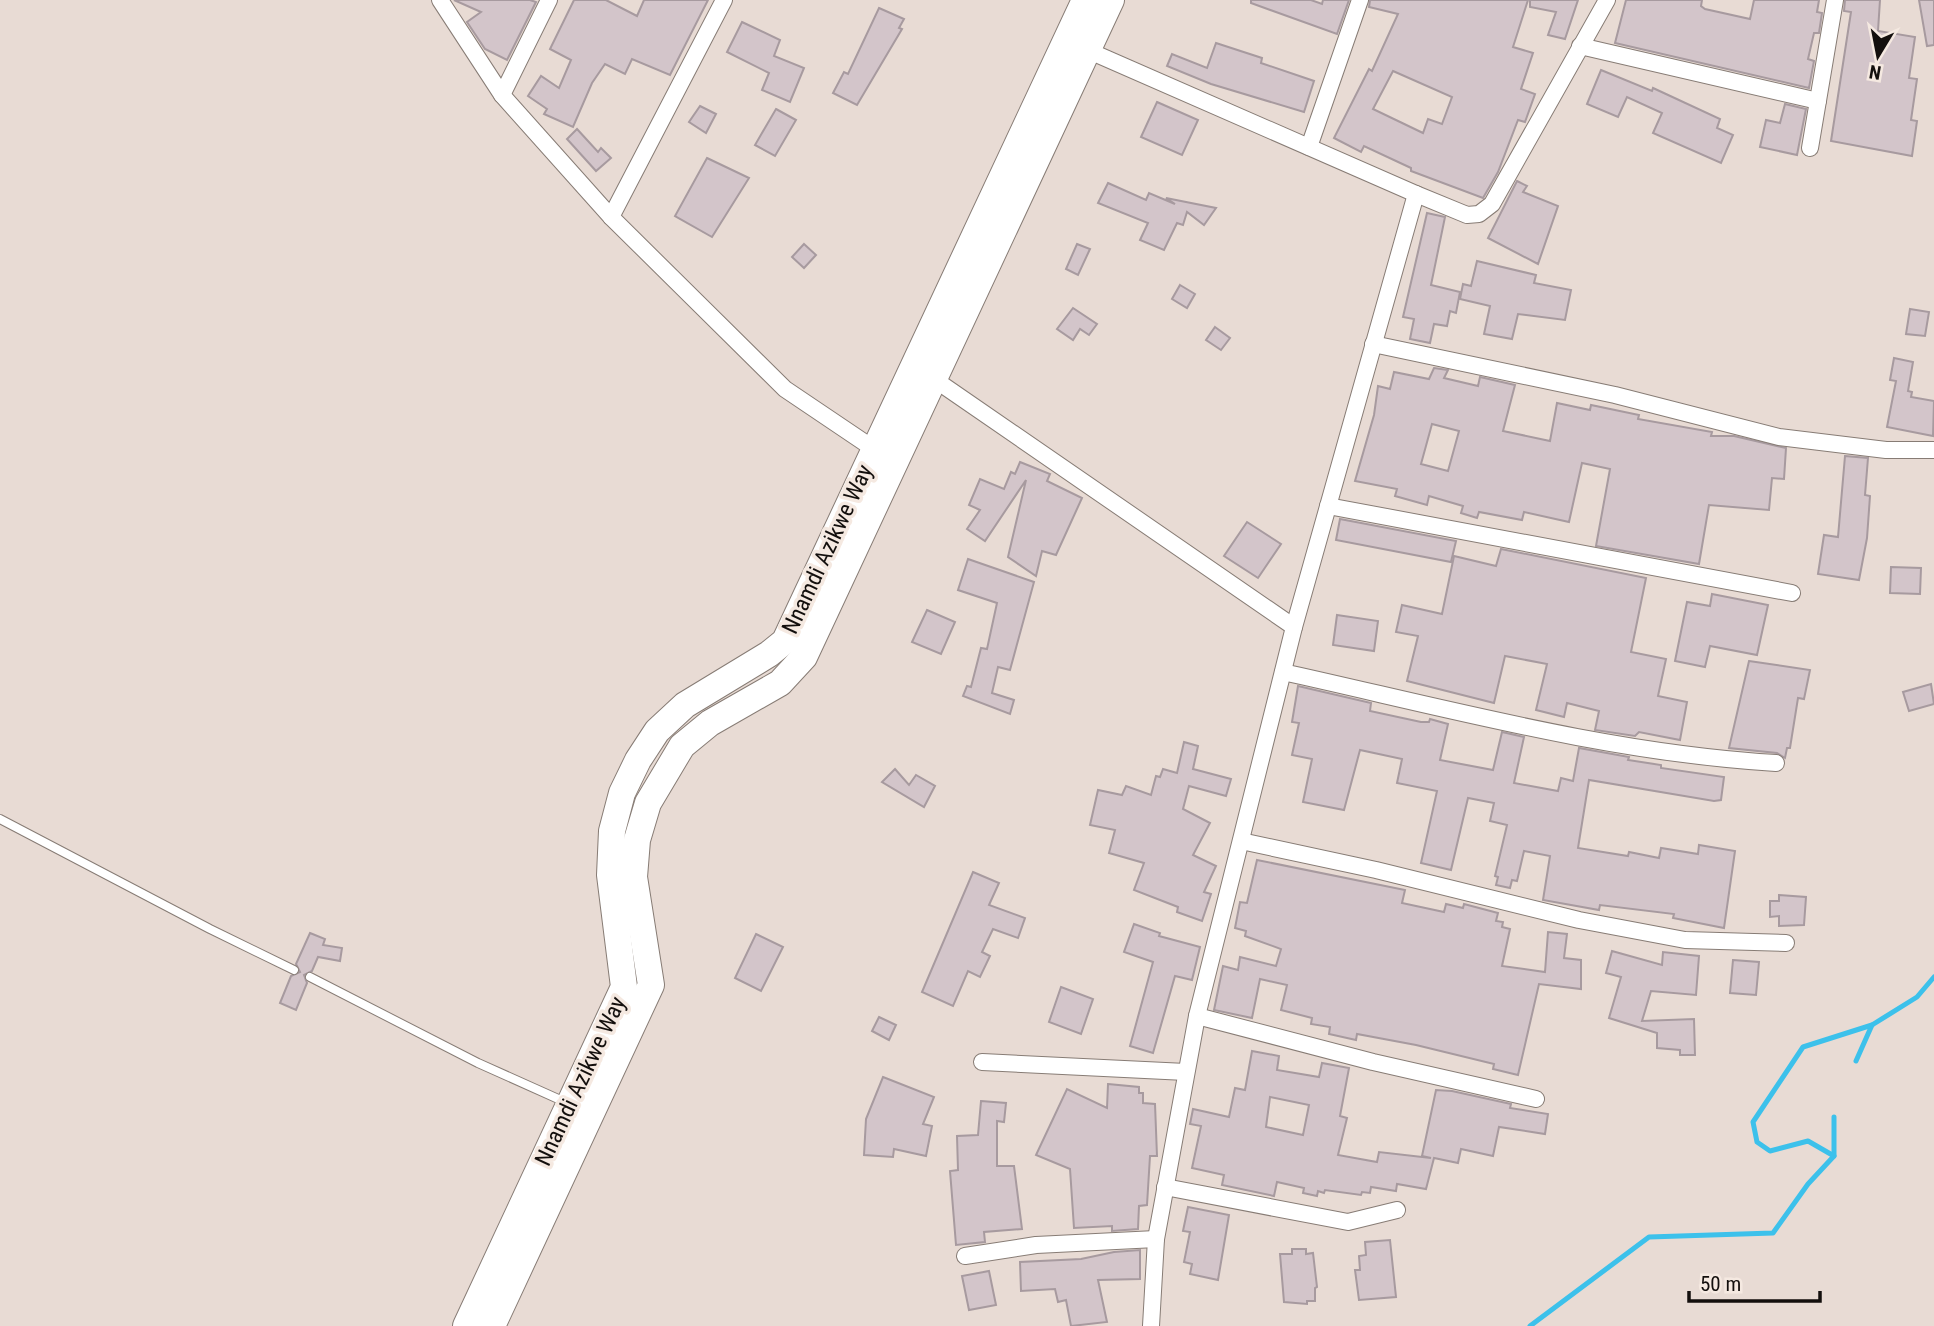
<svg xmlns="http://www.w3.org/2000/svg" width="1934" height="1326" font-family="'Roboto Condensed',sans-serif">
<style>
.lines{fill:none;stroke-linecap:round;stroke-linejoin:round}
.stream{stroke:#3cc1eb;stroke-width:5}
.building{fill:#d3c5ca;stroke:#a79a9f;stroke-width:2;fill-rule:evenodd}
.service-casing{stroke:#877c75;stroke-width:10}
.minor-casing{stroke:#877c75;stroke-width:18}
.trunk-casing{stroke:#877c75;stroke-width:28}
.service{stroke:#fff;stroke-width:8}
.minor{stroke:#fff;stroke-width:16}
.trunk{stroke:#fff;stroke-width:26}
.labels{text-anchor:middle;stroke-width:7;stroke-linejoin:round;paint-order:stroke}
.street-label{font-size:23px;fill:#130f0d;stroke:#f5e9e1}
</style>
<rect width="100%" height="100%" fill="#e8dbd4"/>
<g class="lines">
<g class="stream">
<polyline points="1856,1061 1872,1025 1917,997 1934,977"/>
<polyline points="1834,1156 1808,1141 1770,1151 1757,1142 1753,1122 1803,1047 1872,1025"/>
<polyline points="1530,1326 1649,1237 1773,1233 1808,1184 1834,1156 1834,1117"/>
</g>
</g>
<g class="building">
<polygon points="454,0 530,0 536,2 507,60 485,49 467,22 481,12"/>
<polygon points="574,0 606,0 637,16 644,0 708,0 670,75 632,59 625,74 605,64 592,83 573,127 544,114 547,109 528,96 541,76 559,88 571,60 550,49"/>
<polygon points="1251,0 1311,0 1322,4 1323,0 1349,0 1337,34 1251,3"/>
<path d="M1370,0H1528L1513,47L1533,53L1521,89L1535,94L1525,122L1518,120L1498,172L1483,198L1411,171V168L1364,146L1361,152L1334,138L1369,69L1372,71L1398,14L1369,7ZM1393,71L1452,97L1442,124L1428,119L1423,133L1373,109Z"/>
<polygon points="1530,0 1578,0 1565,39 1548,35 1556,12 1530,7"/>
<polygon points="1626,0 1702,0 1701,6 1705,9 1750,19 1754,0 1819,0 1817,12 1822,13 1819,33 1814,33 1808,59 1814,61 1809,88 1615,43"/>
<polygon points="1845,0 1880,0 1878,31 1915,37 1909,78 1917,79 1911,120 1917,121 1912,156 1831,141 1851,12 1844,11"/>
<polygon points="1919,0 1934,0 1934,45 1927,46"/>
<polygon points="879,8 904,19 899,28 902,29 857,105 833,93 844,72 848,74"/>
<polygon points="742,22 780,40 774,56 804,68 790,102 762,90 769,73 727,52"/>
<polygon points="1216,43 1262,58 1261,63 1314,81 1304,112 1211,84 1167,66 1172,54 1207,68"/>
<polygon points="1601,70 1652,91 1653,88 1720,119 1717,128 1733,135 1721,163 1653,133 1662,113 1627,97 1618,117 1587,104"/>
<polygon points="1157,102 1198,120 1182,155 1141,137"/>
<polygon points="1785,104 1806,109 1797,155 1760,147 1766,120 1780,123"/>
<polygon points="700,106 716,114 706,133 689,122"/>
<polygon points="776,109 796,120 775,156 755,145"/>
<polygon points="577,129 598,152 601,148 611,158 596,171 567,139"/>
<polygon points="707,158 749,178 712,237 675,216"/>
<polygon points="1517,181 1527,186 1523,192 1558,206 1538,264 1488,238"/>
<polygon points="1108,183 1146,200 1149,193 1175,204 1166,198 1216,208 1204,225 1187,212 1183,225 1177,223 1164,250 1140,240 1148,223 1098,203"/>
<polygon points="1427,213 1445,217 1431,285 1460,292 1456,313 1450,311 1447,326 1434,324 1430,343 1410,339 1414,319 1403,317"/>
<polygon points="804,244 816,255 804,268 792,257"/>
<polygon points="1077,244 1090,249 1078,275 1066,269"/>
<polygon points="1477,261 1536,275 1534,283 1571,290 1565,320 1518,314 1512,339 1484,334 1490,306 1460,299 1463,284 1471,286"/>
<polygon points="1180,285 1195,294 1187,308 1172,299"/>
<polygon points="1073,308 1097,324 1089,335 1080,329 1073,340 1057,329"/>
<polygon points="1910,309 1929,312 1925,336 1906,334"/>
<polygon points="1215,327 1230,338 1221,350 1206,340"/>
<polygon points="1894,358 1913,362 1908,391 1912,392 1911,397 1934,401 1933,436 1887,427 1896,381 1890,380"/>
<path d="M1434,368L1448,370L1444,378L1478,386L1480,377L1515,385L1503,431L1550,441L1557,403L1590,410L1591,405L1639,415L1638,419L1712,432L1711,436H1734L1786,448L1784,479L1772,478L1769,510L1709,505L1699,564L1596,546L1610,469L1582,463L1569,522L1524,512L1522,520L1479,512L1477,518L1461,513L1463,506L1429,496L1427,505L1395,496L1397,489L1355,481L1374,415L1378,386L1390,389L1394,372L1429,379ZM1432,424L1459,431L1448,471L1421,464Z"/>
<polygon points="1845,456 1868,458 1865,495 1870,496 1867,538 1859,580 1818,574 1824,535 1838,537"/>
<polygon points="1020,462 1050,474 1047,481 1082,498 1056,555 1042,551 1036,576 1008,557 1026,480 985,541 967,529 980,510 969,505 980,479 1004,489 1011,472 1015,474"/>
<polygon points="1340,519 1456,541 1451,562 1336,540"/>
<polygon points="1247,522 1281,544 1258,578 1224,556"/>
<polygon points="1501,549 1646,578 1631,652 1666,659 1658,696 1687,702 1680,740 1639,732 1635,736 1595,730 1599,711 1567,703 1564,717 1536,710 1547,664 1505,656 1494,703 1407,681 1418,636 1396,632 1402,605 1442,614 1454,556 1496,566"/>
<polygon points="968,559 1034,582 1010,670 998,667 992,693 1014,700 1010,714 963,696 967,686 971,687 981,648 987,649 997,603 958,590"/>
<polygon points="1891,567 1921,568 1920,594 1890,593"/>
<polygon points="1712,594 1768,605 1757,655 1710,646 1705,667 1675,661 1687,602 1710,606"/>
<polygon points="927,610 955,622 941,654 912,642"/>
<polygon points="1337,615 1378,621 1374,651 1333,645"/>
<polygon points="1749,661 1810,670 1804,699 1798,698 1790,748 1787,748 1785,758 1777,753 1729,748"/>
<polygon points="1931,684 1934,704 1909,711 1903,692"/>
<polygon points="1298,686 1371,703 1370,711 1421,722 1429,722 1430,719 1448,724 1440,760 1493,770 1502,732 1524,737 1514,783 1558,791 1561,778 1573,781 1579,748 1629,757 1628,760 1661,765 1661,768 1724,777 1721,800 1714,801 1589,780 1578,848 1628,856 1629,852 1659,858 1661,848 1698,854 1699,845 1735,851 1724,928 1673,918 1674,914 1600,905 1599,910 1543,900 1550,856 1524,851 1517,881 1512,880 1510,888 1496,885 1498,877 1495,876 1507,825 1490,821 1494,803 1468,798 1451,870 1421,863 1437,791 1397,783 1402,759 1360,750 1344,810 1303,802 1312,759 1292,755 1299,723 1292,722"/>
<polygon points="1184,742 1198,746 1193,769 1231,779 1226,796 1189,786 1183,809 1210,823 1193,855 1216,866 1204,892 1211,894 1202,921 1177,912 1178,907 1134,890 1144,863 1109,853 1115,830 1090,825 1098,790 1122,795 1126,786 1151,795 1156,776 1160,777 1163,769 1177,773"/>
<polygon points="895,769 909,785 916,775 935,786 924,807 882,782"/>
<polygon points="1257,860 1405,890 1402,903 1444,912 1446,904 1463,908 1464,904 1498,913 1496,921 1503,922 1502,927 1510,929 1502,966 1545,972 1548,932 1567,934 1564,958 1581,960 1581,989 1539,984 1518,1075 1493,1069 1494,1064 1416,1045 1357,1034 1356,1040 1329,1034 1330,1027 1311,1024 1312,1018 1281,1010 1287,985 1260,979 1252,1018 1214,1010 1223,966 1238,970 1240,957 1276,966 1281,949 1245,936 1246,931 1235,928 1240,902 1247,903"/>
<polygon points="973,872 999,883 989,905 1025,918 1018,938 993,929 982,952 990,956 980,977 968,971 953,1006 922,992"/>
<polygon points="1779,895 1806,897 1804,925 1779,926 1779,916 1770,917 1770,901 1779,901"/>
<polygon points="1134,924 1160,933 1159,936 1200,947 1192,980 1175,976 1153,1053 1130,1046 1153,962 1124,952"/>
<polygon points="310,933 325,939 323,945 342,948 340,961 318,957 312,971 304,975 307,983 296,1010 280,1003 291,976 300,972 296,964"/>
<polygon points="756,934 783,947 761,991 735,978"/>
<polygon points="1612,951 1662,965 1663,952 1699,956 1696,995 1651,991 1642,1021 1694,1019 1695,1055 1680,1055 1680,1050 1657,1048 1657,1033 1609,1018 1621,977 1606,973"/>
<polygon points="1733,960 1759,962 1756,995 1730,993"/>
<polygon points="1061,987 1093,999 1081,1034 1049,1022"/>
<polygon points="879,1017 896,1025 889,1040 872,1031"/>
<path d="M1252,1051L1279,1056L1277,1070L1319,1077L1322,1063L1349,1068L1340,1116L1347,1118L1338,1155L1377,1162L1379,1152L1431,1158L1422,1156L1436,1090L1452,1091L1511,1104L1510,1108L1548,1114L1545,1134L1499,1127L1493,1156L1461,1149L1458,1163L1434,1158L1426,1189L1397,1184L1396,1191L1371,1187L1370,1193L1362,1192L1361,1195L1325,1190L1324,1193L1318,1191L1317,1196L1303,1193L1304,1188L1277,1182L1274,1196L1222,1185L1224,1175L1192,1168L1201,1126L1190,1124L1193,1109L1229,1117L1235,1088L1245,1090ZM1270,1097L1309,1105L1303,1135L1266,1127Z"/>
<polygon points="883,1077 934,1097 923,1124 932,1126 926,1156 894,1149 893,1157 864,1155 866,1119"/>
<polygon points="1108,1084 1139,1087 1139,1093 1143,1093 1143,1103 1155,1104 1157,1156 1150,1156 1147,1205 1139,1206 1138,1229 1112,1231 1112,1226 1074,1228 1070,1169 1036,1155 1067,1089 1107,1108"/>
<polygon points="981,1101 1006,1103 1004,1122 997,1121 997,1166 1014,1166 1022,1229 984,1232 985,1242 956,1245 950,1171 958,1170 957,1136 978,1135"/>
<polygon points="1188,1207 1229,1215 1218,1280 1190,1274 1192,1264 1184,1262 1190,1232 1183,1231"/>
<polygon points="1390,1240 1396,1297 1359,1300 1355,1270 1360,1270 1359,1256 1366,1255 1365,1242"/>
<polygon points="1292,1249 1306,1249 1306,1254 1313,1253 1317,1287 1315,1288 1315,1301 1307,1301 1307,1304 1284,1302 1280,1254 1292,1254"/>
<polygon points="1140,1250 1140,1279 1098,1280 1107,1322 1071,1326 1066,1300 1058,1302 1055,1289 1021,1291 1020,1262 1081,1259 1114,1252"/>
<polygon points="989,1271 996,1305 969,1310 962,1276"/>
</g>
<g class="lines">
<defs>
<g id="service">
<polyline points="0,819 210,929 294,970"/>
<polyline points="310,977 478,1063 565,1102"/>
</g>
<g id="minor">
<polyline points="440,0 502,95 611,217 785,389 874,449"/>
<polyline points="1580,46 1818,101"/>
<polyline points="1087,50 1416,194 1467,215 1479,214 1492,204 1607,0"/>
<polyline points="502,95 549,0"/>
<polyline points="1309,147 1360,0"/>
<polyline points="1810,148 1835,0"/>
<polyline points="611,217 724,0"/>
<polyline points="1373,344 1615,395 1779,437 1886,450 1934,450"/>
<polyline points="934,379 1294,627"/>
<polyline points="1328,506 1792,593"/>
<path d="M1283,672C1446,708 1609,753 1776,763"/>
<polyline points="1241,841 1376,870 1579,920 1685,940 1786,943"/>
<polyline points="1197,1016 1373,1062 1536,1099"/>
<polyline points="982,1062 1186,1072"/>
<polyline points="1165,1187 1348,1222 1397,1210"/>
<polyline points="965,1256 1036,1245 1156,1239"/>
<polyline points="1151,1326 1156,1239 1197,1016 1294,627 1416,194"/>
</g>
<g id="trunk">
<polyline points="466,1326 624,987 610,875 612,831 622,793 638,760 657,731 685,705 769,654 785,641 1085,0"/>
<polyline points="492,1326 651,985 634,877 637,840 648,803 682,746 710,723 780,683 804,657 1111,0"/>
</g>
</defs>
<use href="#service" class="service-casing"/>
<use href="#minor" class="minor-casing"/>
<use href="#trunk" class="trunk-casing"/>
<use href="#service" class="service"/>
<use href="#minor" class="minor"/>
<use href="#trunk" class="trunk"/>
</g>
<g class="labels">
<g class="street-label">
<text transform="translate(827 549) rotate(-65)" y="8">Nnamdi Azikwe Way</text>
<text transform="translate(580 1081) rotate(-65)" y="8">Nnamdi Azikwe Way</text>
</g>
</g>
<g transform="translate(1878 56) rotate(190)" stroke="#f5e9e1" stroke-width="5" paint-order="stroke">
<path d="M0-5L12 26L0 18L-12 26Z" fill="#130f0d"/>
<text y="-10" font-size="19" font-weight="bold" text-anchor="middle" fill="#130f0d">N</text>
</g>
<path d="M1689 1291v10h131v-10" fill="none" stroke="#130f0d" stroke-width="3.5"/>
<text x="1700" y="1291" font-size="21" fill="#130f0d" stroke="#f5e9e1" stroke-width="5" paint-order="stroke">50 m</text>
</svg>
